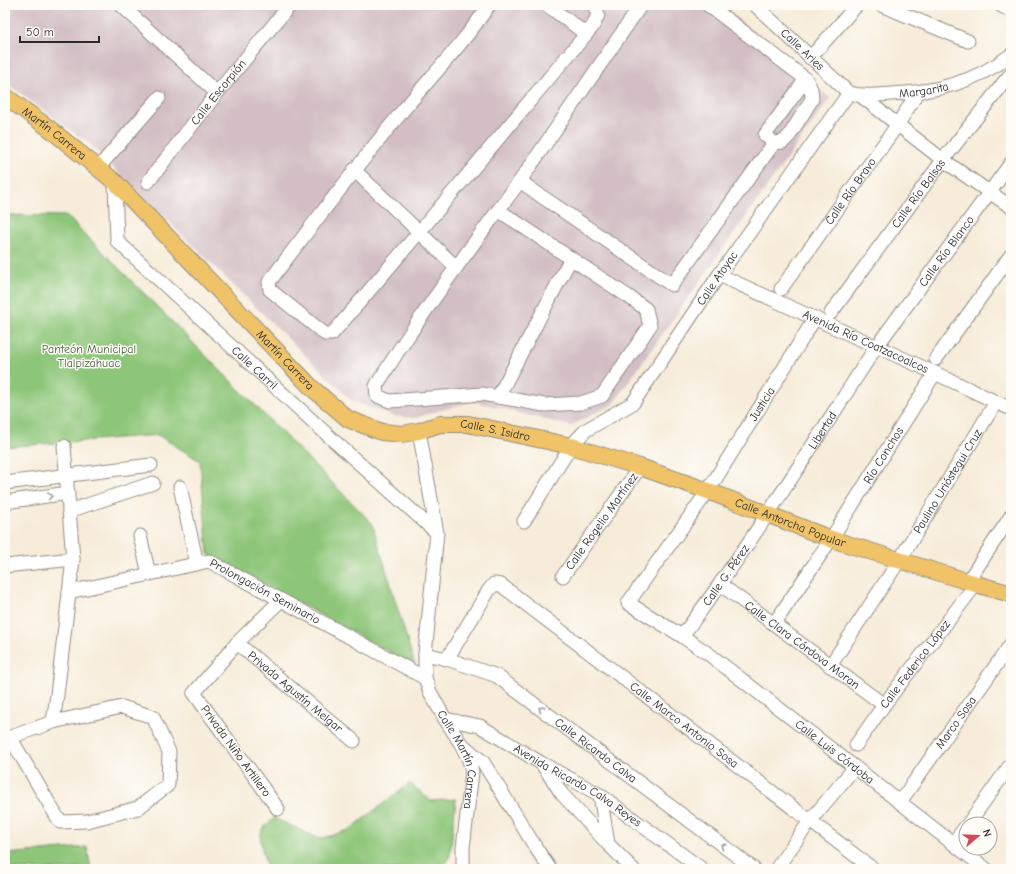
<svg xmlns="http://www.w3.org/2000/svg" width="1016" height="874" font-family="'Comic Neue',sans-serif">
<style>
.industrial{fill:#d2bec4}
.green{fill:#8ec679;stroke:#5c7852}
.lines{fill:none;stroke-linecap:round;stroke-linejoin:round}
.minor-casing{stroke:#918c82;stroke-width:15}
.major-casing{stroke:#918c82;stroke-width:18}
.minor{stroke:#fff;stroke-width:13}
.major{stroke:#f0c369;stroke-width:16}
.oneway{stroke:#a0a0a0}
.labels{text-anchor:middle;stroke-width:3;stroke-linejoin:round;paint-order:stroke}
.street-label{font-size:12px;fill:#2b2b2b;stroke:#fdfcf7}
.park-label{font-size:12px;fill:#4e6146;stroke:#fdfcf7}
</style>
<rect width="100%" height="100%" fill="#fdfcf7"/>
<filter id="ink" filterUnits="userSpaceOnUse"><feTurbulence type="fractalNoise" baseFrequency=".025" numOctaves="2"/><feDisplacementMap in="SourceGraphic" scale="8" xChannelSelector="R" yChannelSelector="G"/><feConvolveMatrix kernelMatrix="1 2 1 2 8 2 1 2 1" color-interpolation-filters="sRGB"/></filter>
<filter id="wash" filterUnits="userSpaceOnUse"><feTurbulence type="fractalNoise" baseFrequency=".012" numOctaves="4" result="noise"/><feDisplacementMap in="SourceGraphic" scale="16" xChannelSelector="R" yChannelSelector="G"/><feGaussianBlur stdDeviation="0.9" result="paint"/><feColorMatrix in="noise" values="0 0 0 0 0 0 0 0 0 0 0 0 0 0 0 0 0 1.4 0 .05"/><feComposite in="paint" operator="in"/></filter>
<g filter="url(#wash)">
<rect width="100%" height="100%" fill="#f7ecd9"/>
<polygon class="industrial" points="5,5 722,5 830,98 613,404 570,426 473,401 414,418 393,416 352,401 88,143 5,82"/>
<g class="green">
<polygon points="5,215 67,216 372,523 415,666 208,554 200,461 158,435 5,447"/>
<path d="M410,783L431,801L456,799L450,856L441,869H267C265,860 259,841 261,833C263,827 270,822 274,818L320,839L349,830Z"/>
<polygon points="87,847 91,869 5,869 5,854"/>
</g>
</g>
<g filter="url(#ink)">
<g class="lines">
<defs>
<g id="minor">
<polyline points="121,5 217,93"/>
<path d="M489,5C463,44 430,78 400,114C355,169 312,225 269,282L270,290L325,334H332C420,232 506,129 593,26L598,15L594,5"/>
<polyline points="547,5 586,34"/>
<polyline points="641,5 520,181 541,196 672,285 774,143"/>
<polyline points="708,5 806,79 811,89 812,99 789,136 783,142 774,143 765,135 806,79"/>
<path id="s1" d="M755,5L849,93C863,97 877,95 891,94C937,92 973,83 1011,55"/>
<polyline points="881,5 968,41"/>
<polyline points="1000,5 1011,11"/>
<polyline points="810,58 857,5"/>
<polyline points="861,96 943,160 1011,207"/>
<polyline points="98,168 159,98"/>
<polyline points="354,170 456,267"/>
<path id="s2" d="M115,182L117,241L332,439L437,533"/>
<path id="s3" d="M148,182L217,93L290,5"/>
<path d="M498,210L629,297L646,309L650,326L602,396L581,403L544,405L482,394L390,401L377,396L376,386C420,315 470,248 520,181"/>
<path id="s4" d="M719,275L935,373L1011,409"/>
<path id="s5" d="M781,289L898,124L918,92"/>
<path id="s6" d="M831,313L943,160L1009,76"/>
<path id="s7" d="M815,318L708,491L628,603L682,636L710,655L986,869"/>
<path id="s8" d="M882,339L1011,163"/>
<polyline points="936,359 1011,255"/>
<polyline points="498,397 571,258"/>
<path id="s9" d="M419,431L437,533L425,654V678L430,692L445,719L461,744L469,760L472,772L463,848V869"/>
<polyline points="5,483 151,465"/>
<polyline points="180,487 197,564"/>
<polyline points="5,502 68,493"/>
<polyline points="69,511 153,483"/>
<path id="s10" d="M524,521L571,446L586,430L633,403L719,275L849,93"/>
<polyline points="140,536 149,574"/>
<polyline points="5,566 73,559"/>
<path id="s11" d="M563,576L640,467"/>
<polyline points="968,581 1011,516"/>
<path id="s12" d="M721,585L884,705"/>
<path id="s13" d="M69,592L209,561L425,678"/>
<path id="s14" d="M774,624L831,539L935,373"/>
<path id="s15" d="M682,636C752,543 813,444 876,347"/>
<path id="s16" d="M237,643L354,741"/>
<path id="s17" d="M425,654L447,659L497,676L754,869"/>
<path id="s18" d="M447,659L489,590L494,584L501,585L873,869"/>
<path id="s19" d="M830,666L899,561L996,402"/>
<path id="s20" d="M445,719L480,726L541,763L600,795L702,869"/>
<polyline points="53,722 57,695 73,559 64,446"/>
<polyline points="5,739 53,722 122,707 153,717 169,752 168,785 138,808 87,821 60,822 10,737"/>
<path id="s21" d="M856,745L884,705L976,584"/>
<polyline points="464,746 483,762 536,848 550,869"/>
<polyline points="542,764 562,794 608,844 633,869"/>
<polyline points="600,795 608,844"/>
<path id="s22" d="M900,802L1011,644"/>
<polyline points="278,809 194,693 237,643 281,600"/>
<polyline points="968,824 1011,764"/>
<polyline points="953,843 966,826"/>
<polyline points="776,869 810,821 855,767"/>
</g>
<g id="major">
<path id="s23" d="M5,96L50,129L115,182L312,388L348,419L382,432L402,434L419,431L440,424H468L571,446L640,467L708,491L831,539L976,584L1011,594"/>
</g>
</defs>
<use href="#minor" class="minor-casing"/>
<use href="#major" class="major-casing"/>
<use href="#minor" class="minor"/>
<use href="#major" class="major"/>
</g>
<defs><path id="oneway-chevron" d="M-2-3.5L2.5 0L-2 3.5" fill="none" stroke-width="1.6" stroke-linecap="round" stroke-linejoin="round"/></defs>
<g class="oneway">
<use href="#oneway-chevron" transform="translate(50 496) rotate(-9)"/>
<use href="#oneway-chevron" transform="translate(541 709) rotate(-143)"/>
<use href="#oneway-chevron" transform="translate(723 846) rotate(-143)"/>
</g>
</g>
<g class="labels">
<g class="street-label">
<text dy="4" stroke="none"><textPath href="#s1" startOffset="65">Calle Aries</textPath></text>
<text dy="4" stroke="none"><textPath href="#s1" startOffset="204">Margarita</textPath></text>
<text dy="4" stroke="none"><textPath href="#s3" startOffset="114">Calle Escorpión</textPath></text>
<text dy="4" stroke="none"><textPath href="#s23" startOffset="62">Martín Carrera</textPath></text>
<text dy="4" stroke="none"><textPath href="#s5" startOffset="120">Calle Río Bravo</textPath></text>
<text dy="4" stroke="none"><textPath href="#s6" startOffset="148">Calle Río Balsas</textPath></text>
<text dy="4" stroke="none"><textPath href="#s8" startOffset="109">Calle Río Blanco</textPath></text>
<text dy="4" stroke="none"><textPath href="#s10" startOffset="315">Calle Atoyac</textPath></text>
<text dy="4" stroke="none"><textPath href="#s4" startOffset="161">Avenida Río Coatzacoalcos</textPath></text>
<text dy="4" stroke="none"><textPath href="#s23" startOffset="386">Martín Carrera</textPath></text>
<text dy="4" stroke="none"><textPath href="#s2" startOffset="246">Calle Carril</textPath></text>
<text transform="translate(762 404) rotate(-58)" y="4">Justicia</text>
<text dy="4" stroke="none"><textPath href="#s15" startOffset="249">Libertad</textPath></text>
<text dy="4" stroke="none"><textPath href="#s23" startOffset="624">Calle S. Isidro</textPath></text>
<text dy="4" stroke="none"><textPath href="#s14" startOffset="201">Río Conchos</textPath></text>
<text dy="4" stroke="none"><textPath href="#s19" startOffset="219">Paulino Urióstegui Cruz</textPath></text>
<text dy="4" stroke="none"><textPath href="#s11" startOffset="67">Calle Rogelio Martínez</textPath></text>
<text dy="4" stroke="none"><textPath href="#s23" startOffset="934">Calle Antorcha Popular</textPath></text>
<text dy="4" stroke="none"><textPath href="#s15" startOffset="75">Calle G. Pérez</textPath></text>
<text dy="4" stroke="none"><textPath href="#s13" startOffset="207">Prolongación Seminario</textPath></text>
<text dy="4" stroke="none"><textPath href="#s12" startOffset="101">Calle Clara Córdova Moran</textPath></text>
<text dy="4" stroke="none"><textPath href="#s21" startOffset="100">Calle Federico López</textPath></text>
<text dy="4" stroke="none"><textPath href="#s16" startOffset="76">Privada Agustín Melgar</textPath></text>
<text dy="4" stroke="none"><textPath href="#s22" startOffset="97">Marco Sosa</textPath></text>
<text dy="4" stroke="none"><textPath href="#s18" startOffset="326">Calle Marco Antonio Sosa</textPath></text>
<text dy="4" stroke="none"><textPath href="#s17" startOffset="199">Calle Ricardo Calva</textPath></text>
<text transform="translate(236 751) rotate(54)" y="4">Privada Niño Artillero</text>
<text dy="4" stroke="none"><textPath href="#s7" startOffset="596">Calle Luis Córdoba</textPath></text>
<text dy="4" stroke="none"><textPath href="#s9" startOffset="339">Calle Martín Carrera</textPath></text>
<text dy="4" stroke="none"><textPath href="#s20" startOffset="150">Avenida Ricardo Calva Reyes</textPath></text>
</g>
<g class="park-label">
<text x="89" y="353">Panteón Municipal<tspan x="89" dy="14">Tlalpizáhuac</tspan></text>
</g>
</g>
<rect width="1016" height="874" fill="none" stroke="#fdfcf7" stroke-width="20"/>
<g transform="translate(978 836) rotate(71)"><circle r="19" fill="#fdfcf7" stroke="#a9a8a5"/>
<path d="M0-3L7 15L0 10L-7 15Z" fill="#d1495b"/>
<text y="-6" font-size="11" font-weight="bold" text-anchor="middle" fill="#2b2b2b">N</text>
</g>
<path d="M20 36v6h79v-6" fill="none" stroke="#2b2b2b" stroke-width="2"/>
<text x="26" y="36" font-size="12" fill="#2b2b2b" stroke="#fdfcf7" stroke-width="3" paint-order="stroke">50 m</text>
</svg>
